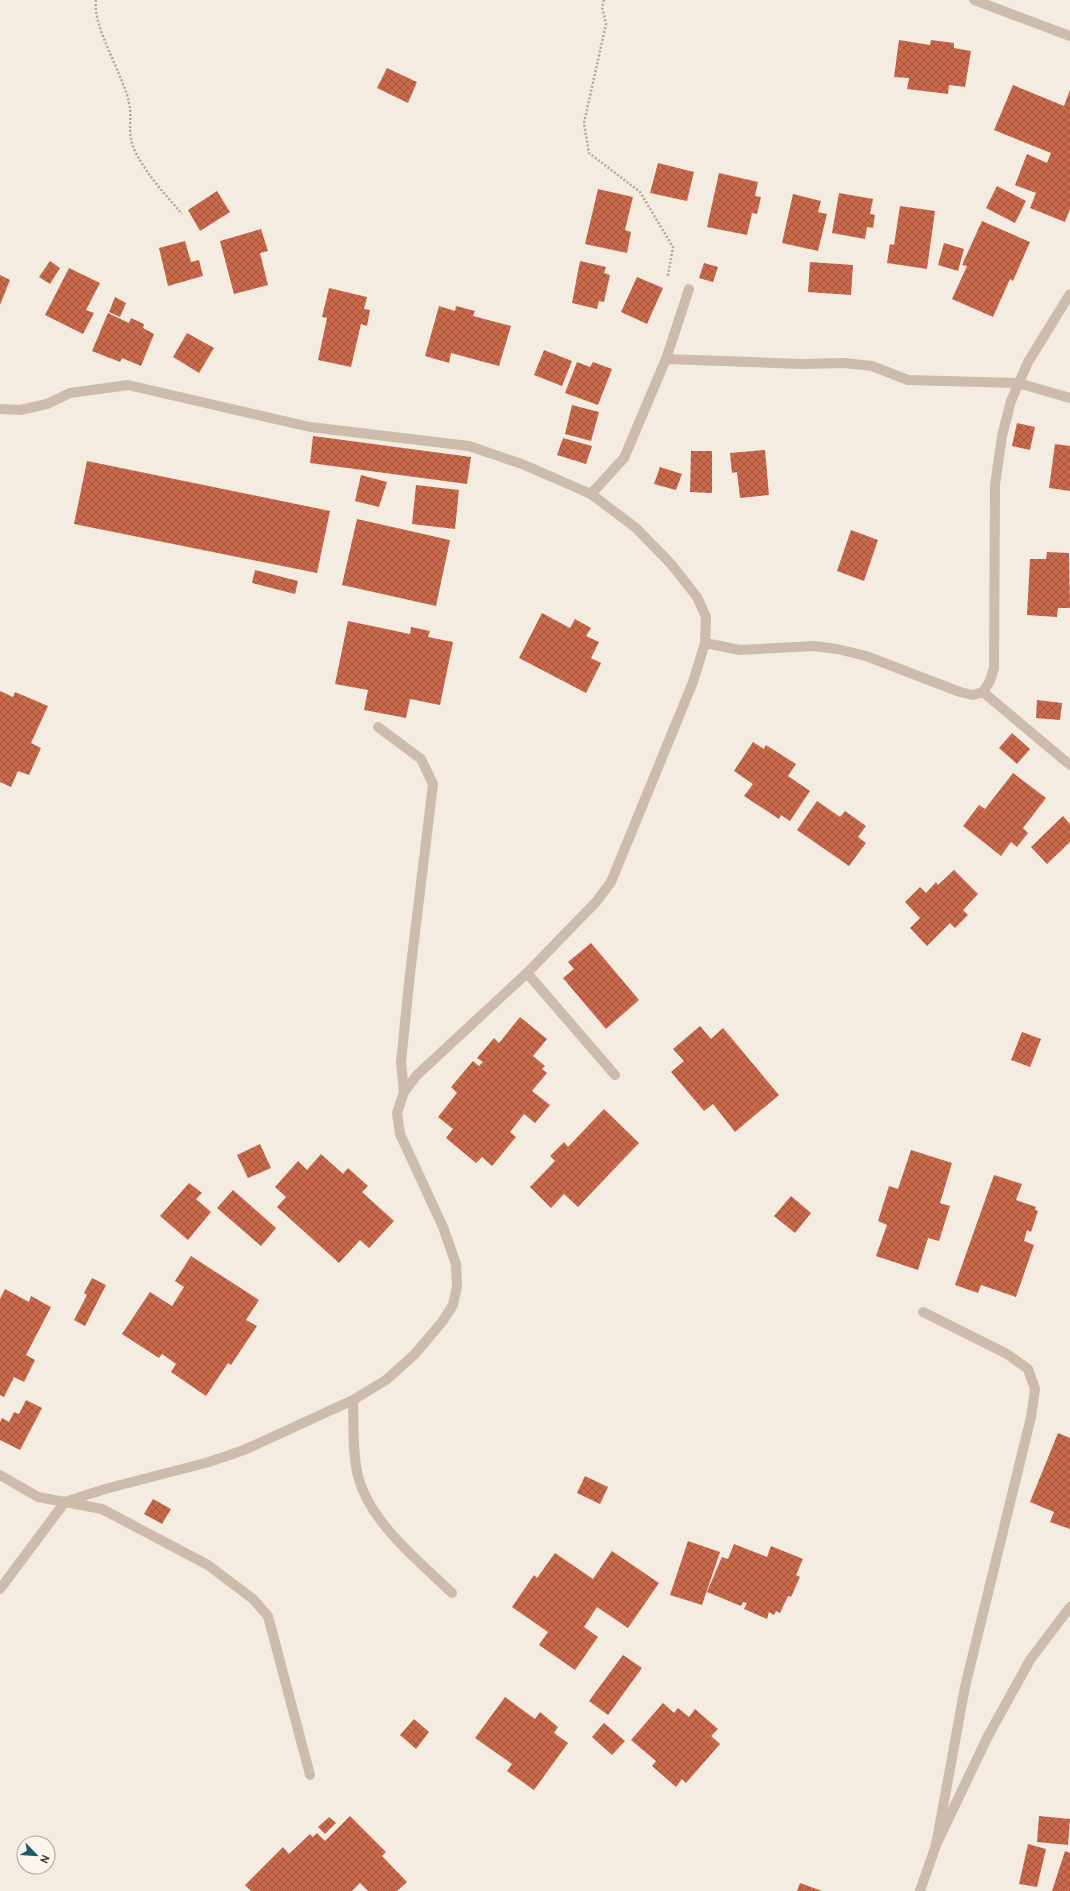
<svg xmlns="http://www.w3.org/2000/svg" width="1070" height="1891" font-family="Cabin,sans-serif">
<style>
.building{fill:url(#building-cross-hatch)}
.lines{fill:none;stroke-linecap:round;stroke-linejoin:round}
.path{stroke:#b9a596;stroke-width:2.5;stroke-dasharray:2 2;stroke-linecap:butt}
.minor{stroke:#cdbbac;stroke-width:10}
</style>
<defs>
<pattern id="building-cross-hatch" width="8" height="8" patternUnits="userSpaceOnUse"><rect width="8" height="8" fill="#c8694b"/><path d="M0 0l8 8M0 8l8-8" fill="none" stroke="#a4573f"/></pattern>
</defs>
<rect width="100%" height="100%" fill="#f4ebe1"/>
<g class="building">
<polygon points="899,40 930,45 931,40 954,43 954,48 971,51 965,87 949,85 948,94 907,89 909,78 894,77"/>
<polygon points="387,68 417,82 408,103 377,88"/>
<polygon points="1013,85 1064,106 1070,90 1070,209 1065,222 1030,208 1036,193 1015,185 1027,154 1047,163 1051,153 994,130"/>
<polygon points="658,163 694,172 687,201 650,193"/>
<polygon points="719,173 758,182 755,196 761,197 757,214 752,213 747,235 707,227"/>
<polygon points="997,186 1026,201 1015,223 986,208"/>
<polygon points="598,189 633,197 625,230 631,232 627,253 585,244"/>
<polygon points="217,191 230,212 200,231 188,210"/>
<polygon points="839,193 873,199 870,214 875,215 873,228 867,227 865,239 832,233"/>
<polygon points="793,194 821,201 818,212 827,214 818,251 782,243"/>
<polygon points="900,206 935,211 927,269 887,263 890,244 894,245"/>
<polygon points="982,221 1030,242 1013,281 1010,279 993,317 952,299 967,266 962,265"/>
<polygon points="261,229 268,251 260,253 268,285 234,294 220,241"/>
<polygon points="185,241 191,262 199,260 203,276 168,286 159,248"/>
<polygon points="944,243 964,249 958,271 938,265"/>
<polygon points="50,261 60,268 50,284 39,277"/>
<polygon points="580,261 606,267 604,273 610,275 604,302 599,301 597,309 572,303"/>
<polygon points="810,262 853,265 851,295 808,292"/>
<polygon points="704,263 718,267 713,282 699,278"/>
<polygon points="69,268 100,283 86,310 94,313 83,334 45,315"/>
<polygon points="0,275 10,280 0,305"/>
<polygon points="637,277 663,288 647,324 621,312"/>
<polygon points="329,288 367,297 364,309 370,310 367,326 361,324 351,367 318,360 327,318 322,317"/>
<polygon points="115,297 126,303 120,317 109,312"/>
<polygon points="439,306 455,311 456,306 475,311 473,316 511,326 499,366 451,353 449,363 425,356"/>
<polygon points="108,313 129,323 131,318 144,324 143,328 154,334 141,366 122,358 120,362 92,351"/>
<polygon points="187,333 214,348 199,373 173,357"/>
<polygon points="544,350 572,361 562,386 534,375"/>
<polygon points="577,362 590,367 593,362 612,369 598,405 565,393"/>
<polygon points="572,405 599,412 591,441 565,434"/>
<polygon points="1017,423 1035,427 1030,450 1012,446"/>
<polygon points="313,436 471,457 467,484 310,463"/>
<polygon points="563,438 592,446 586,464 557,455"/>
<polygon points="1055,444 1070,446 1070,491 1049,488"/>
<polygon points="765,450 769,495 740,498 737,472 732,473 730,453"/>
<polygon points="691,451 712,451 712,493 690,492"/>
<polygon points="87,461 330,511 317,573 74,524"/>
<polygon points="660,467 682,474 676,490 654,484"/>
<polygon points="361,475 387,482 379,507 355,501"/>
<polygon points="416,485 459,490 455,529 412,524"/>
<polygon points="357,519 450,540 436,606 342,585"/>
<polygon points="851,530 878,540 864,581 837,571"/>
<polygon points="1047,552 1069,553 1070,608 1058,608 1057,617 1027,615 1030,559 1046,559"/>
<polygon points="255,570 298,581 295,594 252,583"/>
<polygon points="542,613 570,628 575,619 591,628 586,636 599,642 591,658 601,663 586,693 519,658"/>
<polygon points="348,621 410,634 411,627 430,631 428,637 453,642 440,705 410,699 406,718 364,710 368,690 335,684"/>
<polygon points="0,691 13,697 15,692 48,706 31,743 41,748 29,775 18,771 11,787 0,782"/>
<polygon points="1037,700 1062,703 1060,720 1036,718"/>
<polygon points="1012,733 1030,749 1017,764 999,748"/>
<polygon points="753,742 764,749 766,745 796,764 788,776 810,791 790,821 781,815 779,819 744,796 753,784 734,771"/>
<polygon points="1013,773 1046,798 1023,828 1028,833 1017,847 1011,842 1001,856 963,826 979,805 985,809"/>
<polygon points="817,801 840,817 845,811 866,826 858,837 866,843 849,866 797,830"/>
<polygon points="1063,816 1070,824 1070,842 1047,864 1031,847"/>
<polygon points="954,870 978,894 963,910 968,915 955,928 950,923 927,946 910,928 920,918 905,902 920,887 926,893 936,882 938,885"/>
<polygon points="591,943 639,1000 606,1029 563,978 574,969 568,962"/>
<polygon points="520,1017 547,1039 533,1056 545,1066 542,1069 547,1073 532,1091 550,1105 535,1123 524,1114 510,1132 516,1137 492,1166 482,1157 476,1163 446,1138 453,1129 438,1117 457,1093 451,1087 473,1061 479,1066 483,1062 477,1058 494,1038 499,1043"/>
<polygon points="700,1026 711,1039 723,1028 779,1095 735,1132 713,1104 704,1111 671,1072 684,1061 673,1049"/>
<polygon points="1022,1032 1041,1039 1030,1067 1011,1060"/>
<polygon points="604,1109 639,1143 578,1207 564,1194 551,1208 530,1187 555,1161 550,1156 564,1142 568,1147"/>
<polygon points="260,1144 271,1168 248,1178 237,1155"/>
<polygon points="911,1150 952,1163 940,1203 950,1206 939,1241 928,1238 918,1270 876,1256 887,1225 878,1221 889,1186 898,1189"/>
<polygon points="321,1154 343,1174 348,1168 368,1186 362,1192 394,1221 369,1248 360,1240 339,1263 277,1207 286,1197 275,1187 298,1161 307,1170"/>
<polygon points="994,1175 1022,1184 1016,1200 1036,1207 1035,1210 1038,1211 1031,1232 1027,1230 1024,1241 1034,1245 1016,1297 981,1285 978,1293 955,1285"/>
<polygon points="189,1183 202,1193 196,1199 211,1212 188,1240 160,1216"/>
<polygon points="233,1190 276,1228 261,1246 217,1208"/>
<polygon points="791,1196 811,1213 795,1233 774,1216"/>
<polygon points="191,1256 259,1300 246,1320 257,1326 231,1365 228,1363 206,1396 171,1372 176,1364 162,1354 159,1358 122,1334 150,1292 172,1306 184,1287 175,1281"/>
<polygon points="92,1278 106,1285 85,1326 74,1320 87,1295 84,1293"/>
<polygon points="5,1289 29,1302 31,1296 51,1307 26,1355 35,1360 24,1382 14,1377 4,1397 0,1395 0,1299"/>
<polygon points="26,1400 42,1408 20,1450 0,1440 0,1422 2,1418 9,1422 14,1412 19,1414"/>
<polygon points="1058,1433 1070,1438 1070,1529 1050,1522 1054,1512 1030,1502"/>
<polygon points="585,1476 608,1487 600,1504 577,1493"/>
<polygon points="153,1499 171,1509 162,1524 144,1514"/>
<polygon points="688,1541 720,1552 702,1605 670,1595"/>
<polygon points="734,1544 767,1557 771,1546 803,1559 796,1575 800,1577 791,1597 788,1596 780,1613 776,1611 774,1615 769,1612 767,1619 744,1609 747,1603 743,1602 741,1606 707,1592 722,1557 728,1559"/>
<polygon points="612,1551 659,1583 628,1628 597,1607 584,1627 598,1637 575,1670 539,1645 548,1632 512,1607 534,1575 537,1578 555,1553 593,1579"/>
<polygon points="623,1655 642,1668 608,1715 589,1701"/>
<polygon points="505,1697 535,1719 540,1712 558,1727 554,1733 568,1743 534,1790 507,1771 512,1764 475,1738"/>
<polygon points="663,1703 674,1713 678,1708 689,1717 695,1709 718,1729 711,1736 720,1744 686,1783 682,1779 676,1787 652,1766 656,1761 631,1740"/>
<polygon points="414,1719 429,1732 416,1749 400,1735"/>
<polygon points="604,1723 625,1741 612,1755 592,1737"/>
<polygon points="350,1816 386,1852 382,1856 407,1882 397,1891 368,1891 360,1883 352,1891 251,1891 245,1885 283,1847 289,1854 310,1834 313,1837 317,1833 325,1841"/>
<polygon points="1039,1816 1070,1819 1068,1845 1037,1842"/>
<polygon points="329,1817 336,1823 325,1834 318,1827"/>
<polygon points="1028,1844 1046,1849 1037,1887 1019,1884"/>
<polygon points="1065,1851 1070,1853 1070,1891 1052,1891"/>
<polygon points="800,1883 822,1891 797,1891"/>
</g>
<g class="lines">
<g class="path">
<path d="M96,0C92,27 123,73 129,103C133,119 126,133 135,151C146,174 165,194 182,214"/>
<polyline points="604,0 602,7 606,24 584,123 589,153 640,192 673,247 668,275 670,276"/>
</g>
<g class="minor">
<polyline points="974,0 1070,36"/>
<polyline points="666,359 802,364 844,363 872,366 908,380 1018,383 1070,398"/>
<polyline points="0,409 20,410 47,404 70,393 128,385 310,427 469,446 522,464 591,494 636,528 671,564 697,597 706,617 705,643 693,682 611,882 596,902 527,973 417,1075 404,1092 397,1113 400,1134 443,1227 456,1264 457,1286 453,1305 442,1322 414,1355 386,1380 353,1400 244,1450 209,1462 105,1489 65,1502 38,1497 0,1475"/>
<polyline points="591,494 624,458 666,359 689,289"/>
<polyline points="705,643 740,650 814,646 837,649 866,656 960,692 973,695 983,692 990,681 994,668 995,485 1002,436 1011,401 1028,362 1070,294"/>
<polyline points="983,692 1070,765"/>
<polyline points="378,727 421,759 433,784 410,974 401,1062 404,1092"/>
<polyline points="527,973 615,1075"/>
<polyline points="923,1312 1007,1354 1028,1369 1035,1389 1031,1417 965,1687 936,1845"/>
<path d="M353,1400C354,1425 352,1452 358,1476C370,1523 419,1561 452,1593"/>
<polyline points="0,1589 65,1502 102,1509 208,1565 253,1599 268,1616 310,1775"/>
<polyline points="920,1891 936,1845 988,1736 1030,1660 1070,1607"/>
</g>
</g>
<g transform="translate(36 1855) rotate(115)"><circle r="19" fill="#fbf5ee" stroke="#aea6a0"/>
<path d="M0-3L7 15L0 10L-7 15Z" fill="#1f5a5e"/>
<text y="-6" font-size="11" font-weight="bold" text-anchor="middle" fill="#3b302b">N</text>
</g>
</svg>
